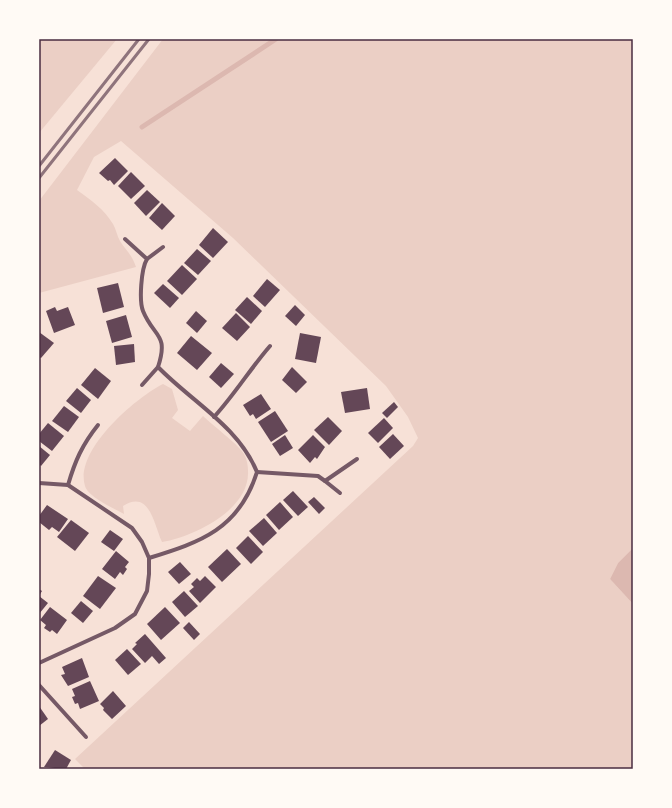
<svg xmlns="http://www.w3.org/2000/svg" width="672" height="808" font-family="Commissioner,sans-serif">
<style>
.green{fill:#ebcfc5}
.water{fill:#dcb8b0}
.lines{fill:none;stroke-linecap:round;stroke-linejoin:round}
.stream{stroke:#dcb8b0;stroke-width:5}
.building{fill:#644757}
.minor{stroke:#755966;stroke-width:4}
.rail{stroke:#8f747c;stroke-width:3}
.neatline{fill:none;stroke:#4a2c40;stroke-width:1.5}
</style>
<rect width="100%" height="100%" fill="#f7e1d7"/>
<g class="green">
<polygon points="39,39 117,39 39,133"/>
<path d="M163,39H633V548L618,563L610,579L633,604V769H85L75,759L413,446L418,438L408,417L386,386L233,238L121,141L94,157L77,190C91,200 104,209 113,224C116,229 117,236 120,241C127,252 131,253 136,267L39,293V201Z"/>
<path d="M163,384L172,389L178,410L172,418L190,431L203,416C212,425 238,444 244,454C247,459 248,466 248,471C250,510 193,537 162,542C154,525 150,489 123,506L124,514C115,509 88,497 85,486C74,451 135,398 163,384Z"/>
</g>
<polygon class="water" points="633,548 633,604 610,579 618,563"/>
<g class="lines">
<polyline class="stream" points="142,127 276,39"/>
</g>
<g class="building">
<polygon points="115,158 128,171 114,185 110,180 108,181 99,173"/>
<polygon points="131,172 145,186 131,199 118,186"/>
<polygon points="147,190 160,202 146,216 134,203"/>
<polygon points="162,203 175,216 162,230 149,218"/>
<polygon points="213,228 228,242 213,258 199,245"/>
<polygon points="197,249 211,261 198,275 184,263"/>
<polygon points="182,265 197,279 182,295 167,281"/>
<polygon points="267,279 280,290 265,307 253,296"/>
<polygon points="118,283 124,307 103,313 97,288"/>
<polygon points="163,284 179,298 170,308 154,293"/>
<polygon points="247,297 262,311 251,324 235,310"/>
<polygon points="295,305 305,315 296,326 285,316"/>
<polygon points="55,307 57,311 68,307 75,325 54,333 46,311"/>
<polygon points="196,311 207,321 197,333 186,323"/>
<polygon points="236,313 250,327 237,341 222,328"/>
<polygon points="126,315 132,337 112,343 106,321"/>
<polygon points="39,332 54,343 41,358 39,357"/>
<polygon points="300,333 321,337 316,363 295,359"/>
<polygon points="191,336 212,353 197,370 177,353"/>
<polygon points="134,344 135,362 116,365 114,346"/>
<polygon points="221,363 234,374 221,388 209,377"/>
<polygon points="292,367 307,382 296,393 282,380"/>
<polygon points="95,368 111,381 98,399 81,385"/>
<polygon points="77,388 91,400 81,413 66,401"/>
<polygon points="367,388 370,409 345,413 341,392"/>
<polygon points="261,394 271,409 256,419 253,414 250,416 243,405"/>
<polygon points="394,402 398,407 387,418 382,413"/>
<polygon points="64,406 79,417 68,432 52,421"/>
<polygon points="275,411 288,431 271,442 258,422"/>
<polygon points="328,417 342,431 329,445 314,430"/>
<polygon points="384,418 393,428 378,443 368,433"/>
<polygon points="48,423 64,436 52,451 39,441 39,434"/>
<polygon points="393,434 404,446 390,459 379,447"/>
<polygon points="285,435 293,448 280,456 272,444"/>
<polygon points="313,435 325,447 317,459 315,457 310,463 298,450"/>
<polygon points="39,446 50,455 41,466 39,464"/>
<polygon points="293,491 308,507 298,516 283,500"/>
<polygon points="314,497 325,508 319,514 308,502"/>
<polygon points="280,502 293,517 279,530 266,515"/>
<polygon points="47,505 68,519 59,532 52,527 49,530 39,522 39,516"/>
<polygon points="264,518 277,533 263,546 249,531"/>
<polygon points="71,520 89,533 75,551 57,537"/>
<polygon points="110,530 123,539 114,551 101,542"/>
<polygon points="248,536 263,552 251,564 236,548"/>
<polygon points="227,549 241,564 222,582 208,567"/>
<polygon points="116,551 129,562 125,567 127,569 123,575 120,572 115,579 102,569"/>
<polygon points="180,562 191,574 179,584 168,572"/>
<polygon points="98,576 116,588 100,609 83,596"/>
<polygon points="205,576 216,587 200,603 189,591 194,587 191,584 197,578 200,581"/>
<polygon points="39,589 42,591 39,596 48,603 39,614"/>
<polygon points="184,591 198,606 185,617 172,602"/>
<polygon points="81,601 93,611 83,623 71,613"/>
<polygon points="50,607 67,620 57,634 52,630 50,632 44,628 46,625 40,620"/>
<polygon points="165,607 180,623 161,640 147,624"/>
<polygon points="189,622 200,634 194,640 183,628"/>
<polygon points="145,634 166,658 159,664 152,656 145,663 132,649 137,644 135,643"/>
<polygon points="127,649 141,664 128,675 115,660"/>
<polygon points="82,658 89,677 68,686 61,675 65,674 62,667"/>
<polygon points="90,681 99,701 80,709 78,703 75,704 72,697 75,696 72,689"/>
<polygon points="113,691 126,706 112,719 103,710 104,708 100,704"/>
<polygon points="39,706 48,719 39,726"/>
<polygon points="55,750 71,760 66,769 44,767"/>
</g>
<g class="lines">
<g class="minor">
<path d="M125,239L147,259C141,269 139,301 143,311C154,338 169,333 158,367C192,402 238,426 257,472C239,529 201,542 149,558"/>
<polyline points="147,259 163,247"/>
<polyline points="142,385 158,367"/>
<path d="M214,417C235,394 250,369 270,346"/>
<polyline points="257,472 318,476 325,481"/>
<polyline points="39,483 68,485 132,528 142,542 149,558 149,574 147,591 135,614 115,628 39,663"/>
<path d="M68,485C75,461 82,445 98,425"/>
<polyline points="340,493 325,481 357,459"/>
<polyline points="39,685 86,737"/>
</g>
<g class="rail">
<polyline points="39,166 139,39"/>
<polyline points="39,178 149,39"/>
</g>
</g>
<rect width="672" height="808" fill="none" stroke="#fffaf5" stroke-width="80"/>
<rect x="40" y="40" width="592" height="728" class="neatline"/>
</svg>
